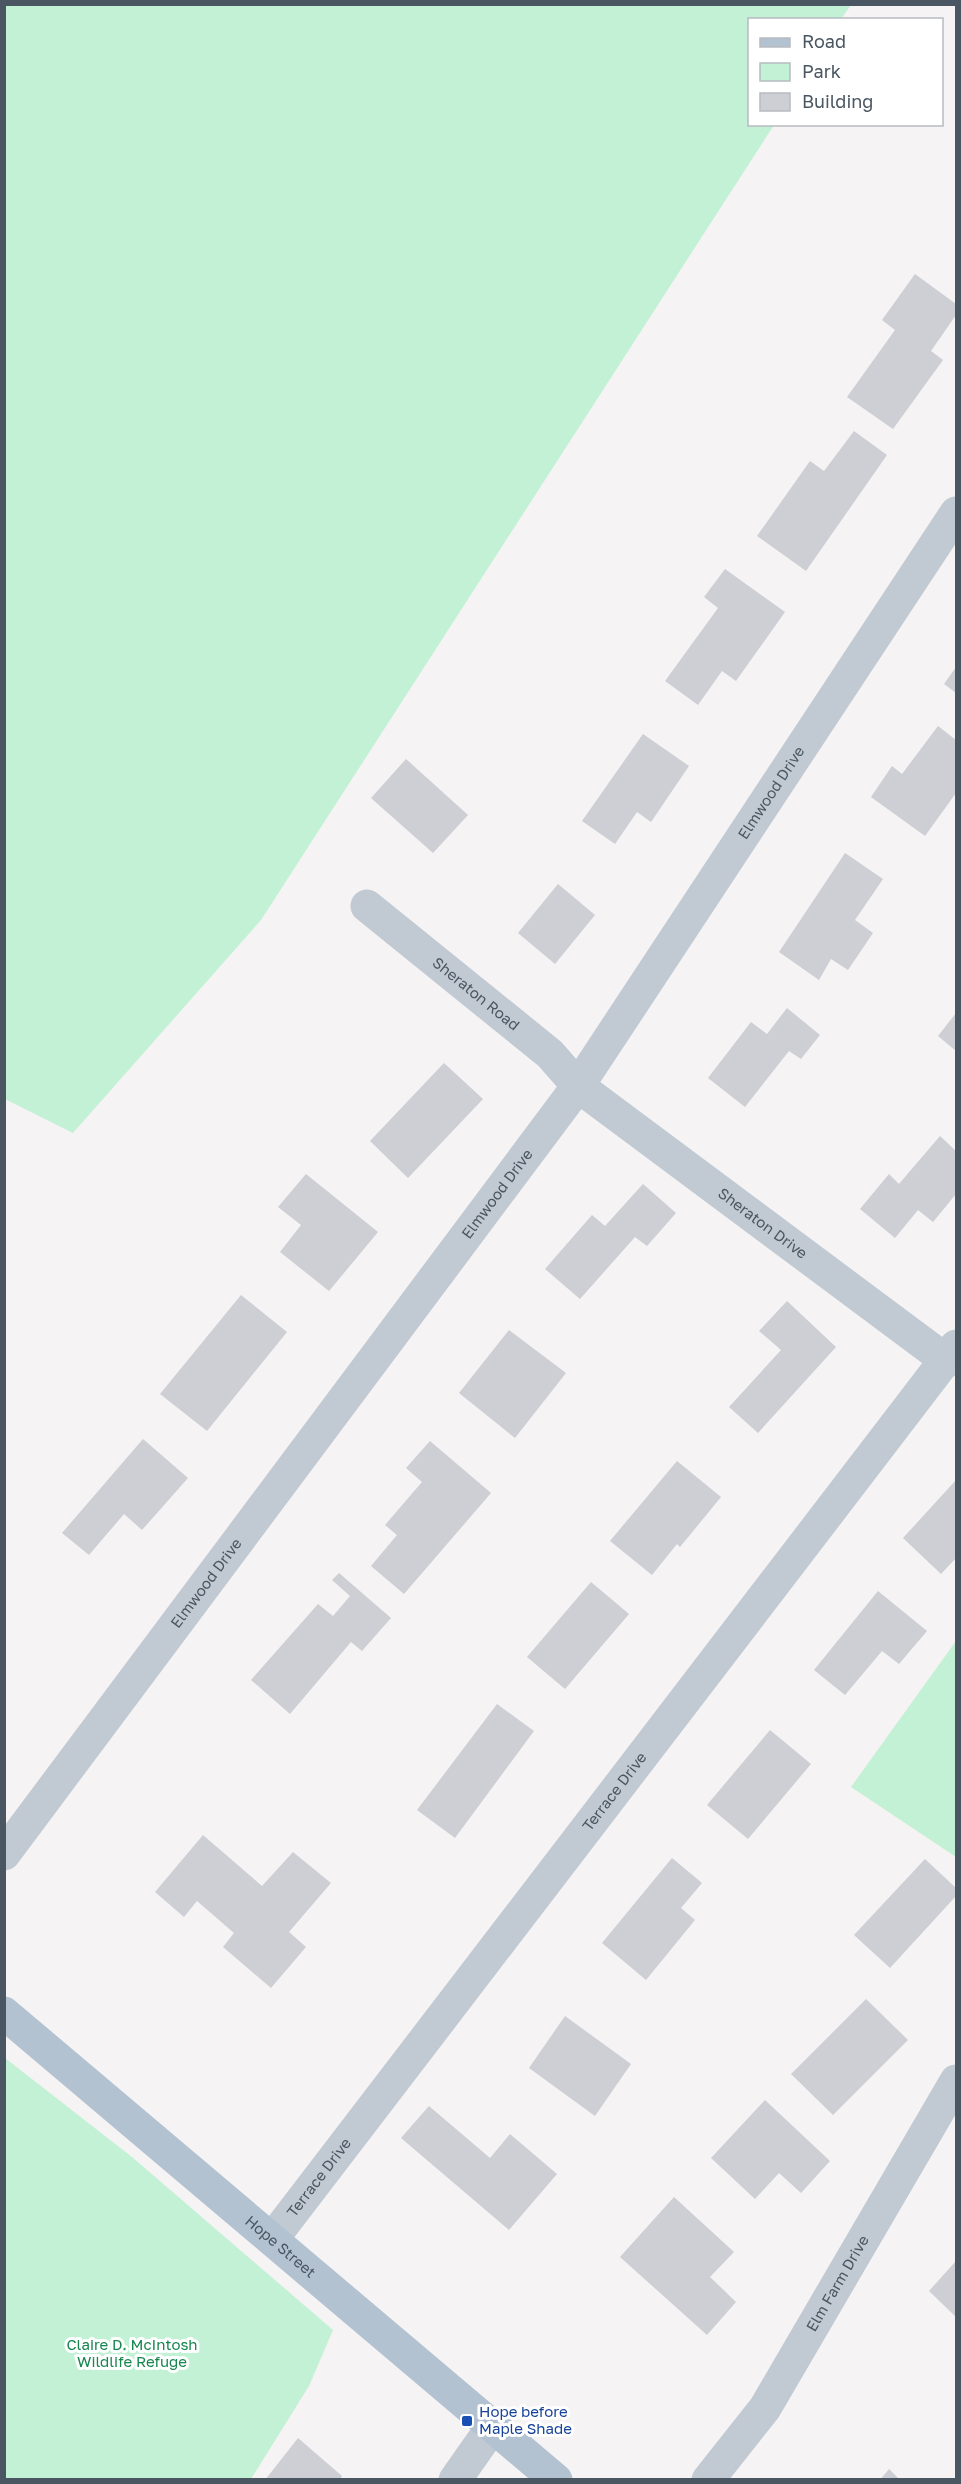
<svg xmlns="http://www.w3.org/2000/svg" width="961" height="2484" font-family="'Golos Text',sans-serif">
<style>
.green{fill:#c3f1d5}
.building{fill:#cdcfd5}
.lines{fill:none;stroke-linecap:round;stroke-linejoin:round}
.street{stroke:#c1cad2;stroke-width:33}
.primary{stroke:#b3c2d1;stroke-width:33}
.transit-dot{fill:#1a4fb4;stroke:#fff;stroke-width:2}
.labels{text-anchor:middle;stroke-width:6;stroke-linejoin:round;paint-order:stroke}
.street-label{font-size:15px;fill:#4a5661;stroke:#fff}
.park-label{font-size:15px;fill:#17864f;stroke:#fff}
.transit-label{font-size:15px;fill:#164399;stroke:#fff;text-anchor:start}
</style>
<rect width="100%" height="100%" fill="#f5f3f3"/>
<g class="green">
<polygon points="4,5 851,5 841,19 750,20 750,124 774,125 261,920 73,1133 5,1099"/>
<polygon points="956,1641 956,1857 851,1787"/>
<polygon points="5,2058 132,2157 333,2330 309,2386 251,2479 5,2479"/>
</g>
<g class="building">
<polygon points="915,274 956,304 956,315 931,351 943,360 893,429 847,397 895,330 882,320"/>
<polygon points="854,431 887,455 806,571 757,536 810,461 824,471"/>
<polygon points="725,569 785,612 736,681 722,671 698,705 665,681 718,608 704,597"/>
<polygon points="956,667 956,693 944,684"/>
<polygon points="938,726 956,740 956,793 925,836 871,797 892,766 902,774"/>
<polygon points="643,734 689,766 651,822 637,812 615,844 582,821"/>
<polygon points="406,759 468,815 433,853 371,798"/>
<polygon points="845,853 883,879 855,920 873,933 848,970 831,959 819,980 779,952"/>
<polygon points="558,884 595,915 555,964 518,933"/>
<polygon points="787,1008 820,1035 801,1059 789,1051 745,1107 708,1078 751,1022 767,1034"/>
<polygon points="956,1013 956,1051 938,1036"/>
<polygon points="444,1063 483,1099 408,1178 370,1141"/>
<polygon points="940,1136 956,1151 956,1194 933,1222 918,1210 895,1238 860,1209 889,1174 899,1184"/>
<polygon points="306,1174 378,1232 329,1291 280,1252 301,1225 278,1207"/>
<polygon points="643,1184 676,1213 647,1246 635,1237 580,1299 545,1269 592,1215 605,1226"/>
<polygon points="241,1295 287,1332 207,1431 160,1394"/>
<polygon points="787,1301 836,1347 758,1433 729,1407 781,1350 759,1331"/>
<polygon points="509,1330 566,1373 515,1438 459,1393"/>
<polygon points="143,1439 188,1478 142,1530 124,1514 89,1555 62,1533"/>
<polygon points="430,1441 491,1493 404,1594 371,1566 397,1535 385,1525 422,1482 406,1468"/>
<polygon points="677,1461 721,1497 680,1547 677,1544 652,1575 610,1541"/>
<polygon points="956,1480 956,1558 941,1574 903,1538"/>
<polygon points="339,1573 391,1618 362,1651 351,1642 290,1714 251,1680 318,1604 333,1616 350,1596 332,1580"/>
<polygon points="591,1582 629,1614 565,1689 527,1657"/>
<polygon points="878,1591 927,1631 899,1664 882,1651 845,1695 814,1670"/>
<polygon points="497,1704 534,1731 455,1838 417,1810"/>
<polygon points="770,1730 811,1764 748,1839 707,1805"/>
<polygon points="203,1835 262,1886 293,1852 331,1883 289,1932 306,1947 271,1988 223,1947 234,1933 197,1901 184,1917 155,1892"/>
<polygon points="672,1858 702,1883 681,1908 695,1920 646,1980 602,1943"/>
<polygon points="925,1859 956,1888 956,1896 890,1968 854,1935"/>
<polygon points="866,1999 908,2040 833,2115 791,2074"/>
<polygon points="565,2016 631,2064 595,2116 529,2068"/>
<polygon points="765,2100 830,2161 801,2193 779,2173 755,2199 711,2158"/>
<polygon points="429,2106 490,2158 510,2134 557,2174 509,2230 401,2138"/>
<polygon points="674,2197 734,2252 710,2277 736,2302 707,2335 620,2257"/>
<polygon points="956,2261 956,2317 929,2291"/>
<polygon points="298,2438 342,2476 340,2480 265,2480"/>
<polygon points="889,2469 900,2480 880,2480"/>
</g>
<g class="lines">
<g class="street">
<path id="s1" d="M367,906L550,1054L578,1086L947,1361"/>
<path id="s2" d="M4,1854L578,1086L956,513"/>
<path id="s3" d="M273,2238L956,1346"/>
<polyline points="455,2480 493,2426"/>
<path id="s4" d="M708,2480L765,2408L956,2081"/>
</g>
<path class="primary" id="s5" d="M4,2013L556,2480"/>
</g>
<rect class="transit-dot" x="461" y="2415" width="12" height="12" rx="3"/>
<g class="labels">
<g class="street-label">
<text dy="5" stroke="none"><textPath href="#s2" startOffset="1310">Elmwood Drive</textPath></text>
<text dy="5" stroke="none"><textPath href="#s1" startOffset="140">Sheraton Road</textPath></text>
<text dy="5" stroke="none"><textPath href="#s2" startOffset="824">Elmwood Drive</textPath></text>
<text dy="5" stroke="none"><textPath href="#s1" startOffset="508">Sheraton Drive</textPath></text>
<text dy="5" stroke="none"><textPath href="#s2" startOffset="338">Elmwood Drive</textPath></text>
<text dy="5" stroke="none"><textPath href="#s3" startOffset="562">Terrace Drive</textPath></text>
<text dy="5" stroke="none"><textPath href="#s3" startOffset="76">Terrace Drive</textPath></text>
<text dy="5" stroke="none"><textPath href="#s5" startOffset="362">Hope Street</textPath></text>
<text dy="5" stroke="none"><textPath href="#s4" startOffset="236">Elm Farm Drive</textPath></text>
</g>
<g class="park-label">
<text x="132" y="2350">Claire D. McIntosh<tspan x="132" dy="17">Wildlife Refuge</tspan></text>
</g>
<g class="transit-label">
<text x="479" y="2417">Hope before<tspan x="479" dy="17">Maple Shade</tspan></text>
</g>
</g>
<rect width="961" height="2484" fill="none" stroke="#4a5661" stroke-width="12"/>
<rect x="748" y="18" width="195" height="108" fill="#ffffff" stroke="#b7bbc0" stroke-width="1.5"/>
<rect x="760" y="38" width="30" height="9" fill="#b3c2d1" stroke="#b7bbc0" stroke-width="1.5"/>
<text x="802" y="48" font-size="18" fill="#4a5661">Road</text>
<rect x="760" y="63" width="30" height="18" fill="#c3f1d5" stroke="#b7bbc0" stroke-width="1.5"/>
<text x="802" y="78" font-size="18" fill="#4a5661">Park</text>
<rect x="760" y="93" width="30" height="18" fill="#cdcfd5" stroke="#b7bbc0" stroke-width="1.5"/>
<text x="802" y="108" font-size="18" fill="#4a5661">Building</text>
</svg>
